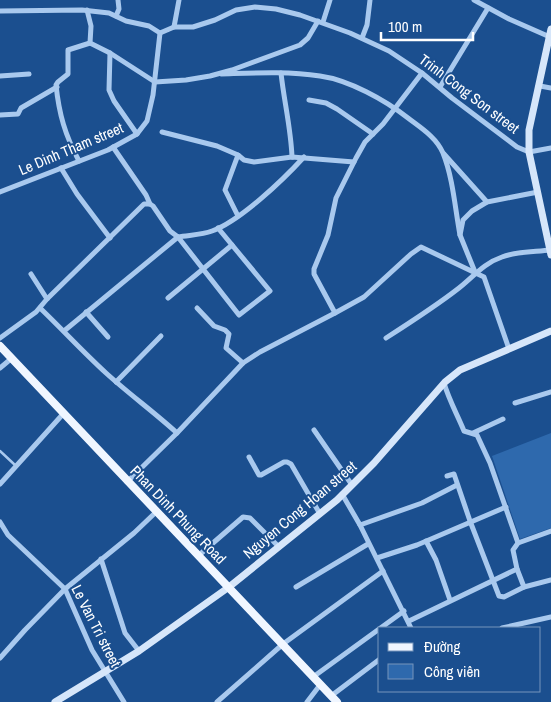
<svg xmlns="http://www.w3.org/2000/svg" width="551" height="702" font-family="'Archivo Narrow',sans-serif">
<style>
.green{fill:#2e69ad}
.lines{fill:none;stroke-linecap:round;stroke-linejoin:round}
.lane{stroke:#a9c9ee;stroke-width:2.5}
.street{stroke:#a9c9ee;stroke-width:5}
.secondary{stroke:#d6e6fa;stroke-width:7}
.primary{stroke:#f0f6ff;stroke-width:8}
.labels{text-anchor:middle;stroke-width:4;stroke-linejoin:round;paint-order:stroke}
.street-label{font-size:15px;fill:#fff;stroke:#1b4f8f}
</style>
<rect width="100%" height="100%" fill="#1b4f8f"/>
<polygon class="green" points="551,433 551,528 520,539 492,456"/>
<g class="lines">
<polyline class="lane" points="0,451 15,465"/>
<g class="street">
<polyline points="474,0 509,19 550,37"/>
<polyline points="87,10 91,26 90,43 110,53 155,82 186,80 210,76 232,70 300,45 308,38 318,21"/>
<polyline points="0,11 82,10 109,13 126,21 149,26 160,33"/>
<polyline points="116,16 119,9 118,0"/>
<polyline points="323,22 330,0"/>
<polyline points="174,27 179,0"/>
<polyline points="160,33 174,27 193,27 215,20 236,10 255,7 276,9 300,15 350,33 389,51 422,73 452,98 517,147 529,152 551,148"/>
<polyline points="362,38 367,25 370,0"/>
<polyline points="110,53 109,90 114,101 137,134"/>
<path d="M281,73C284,101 291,129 292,157"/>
<path d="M221,74C254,73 287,71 320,76C349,80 385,100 408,118C421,128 436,137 443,153C453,178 455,208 460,235"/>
<polyline points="0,76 29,74"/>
<polyline points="540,86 551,88"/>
<polyline points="440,87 488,8"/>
<polyline points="309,100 326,103 337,109 373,134"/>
<polyline points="0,115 18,114 21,108 57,87"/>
<polyline points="162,132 217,146 238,155 244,160 254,162 292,157 354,162"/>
<polyline points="113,147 146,195 150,204"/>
<polyline points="444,154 487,202"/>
<polyline points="238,155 225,190 238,216"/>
<path d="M79,161C65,135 59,114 56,85L58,82L68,74V50L90,43"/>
<polyline points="61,168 77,194 110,238"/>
<polyline points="0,192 108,150 137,134 147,121 153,95 160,33"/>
<polyline points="475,272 460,235 463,220 472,211 487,202 538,192"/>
<polyline points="31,274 47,299"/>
<polyline points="168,298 232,245"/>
<path d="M40,308C62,329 83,352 106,373C129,394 154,412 177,433"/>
<polyline points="197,308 214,326 225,330 229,334 226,348 243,363"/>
<polyline points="86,312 108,337"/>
<polyline points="335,313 364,297 411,254 421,247 484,277 509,349"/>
<polyline points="64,331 178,237 239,315 270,291 218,228"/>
<path d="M0,338L36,312L47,299L144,204H150L153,206L170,231L178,237C189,235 202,235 212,231C240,221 283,180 304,157"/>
<path d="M386,338C411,322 436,306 459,288C473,277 484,263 502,257C517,251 535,252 551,250"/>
<polyline points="0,368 12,358"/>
<polyline points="116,382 161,336"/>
<path d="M444,383C449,400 457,414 464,431L477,435L490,463L518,543"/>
<polyline points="515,403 551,392"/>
<polyline points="314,430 352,485"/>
<polyline points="473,433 503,419"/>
<polyline points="249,457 259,475 261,475 284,462 287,462 291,464 320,514"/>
<polyline points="447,476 454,474 470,521 499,596 504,597 524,587"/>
<polyline points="127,482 177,433 243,363 260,352 335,313 314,274 314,269 328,235 336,198 356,158 365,142 383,124 422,73"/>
<polyline points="0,484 63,414"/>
<polyline points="342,494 360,525 411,628"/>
<polyline points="0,522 8,535 65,589 92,650 124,702"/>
<polyline points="360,525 422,503 457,485"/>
<polyline points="551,531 518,543 513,550 517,569 524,587 551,580"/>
<polyline points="426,541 436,560 450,600"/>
<polyline points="198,556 243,517 250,518 279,547"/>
<polyline points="377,558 417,545 506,507"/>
<polyline points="101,559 125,633 139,651"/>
<polyline points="296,587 368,544"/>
<polyline points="409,621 517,569"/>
<polyline points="502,628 551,617"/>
<polyline points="0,658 25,630 65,589 134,533 156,512"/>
<polyline points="313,677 404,611"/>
<polyline points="331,696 380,659"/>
<polyline points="217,702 283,644 383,571"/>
<polyline points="307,702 320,685"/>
</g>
<g class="secondary">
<polyline points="551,29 529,130 529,152 551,255"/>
<polyline points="55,702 139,651 229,587 337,500 374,463 445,382 460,370 551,331"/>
</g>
<polyline class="primary" points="0,346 337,702"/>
</g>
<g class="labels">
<g class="street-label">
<text transform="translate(469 94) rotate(37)" y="5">Trinh Cong Son street</text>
<text transform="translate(71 149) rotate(-23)" y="5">Le Dinh Tham street</text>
<text transform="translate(300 510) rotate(-40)" y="5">Nguyen Cong Hoan street</text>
<text transform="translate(178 515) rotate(46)" y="5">Phan Dinh Phung Road</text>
<text transform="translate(96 626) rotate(63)" y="5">Le Van Tri street</text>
</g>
</g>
<rect x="378" y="627" width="162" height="65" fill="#1b4f8f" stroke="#7695bc"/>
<rect x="388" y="643" width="25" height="8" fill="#f0f6ff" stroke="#7695bc"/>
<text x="424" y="652" font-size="15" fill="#ffffff">Đường</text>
<rect x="388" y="664" width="25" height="15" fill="#2e69ad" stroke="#7695bc"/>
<text x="424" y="677" font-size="15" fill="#ffffff">Công viên</text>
<path d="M381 32v8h92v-8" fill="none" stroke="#ffffff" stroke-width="2.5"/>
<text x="388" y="32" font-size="15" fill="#ffffff" stroke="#1b4f8f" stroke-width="4" paint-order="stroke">100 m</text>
</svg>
